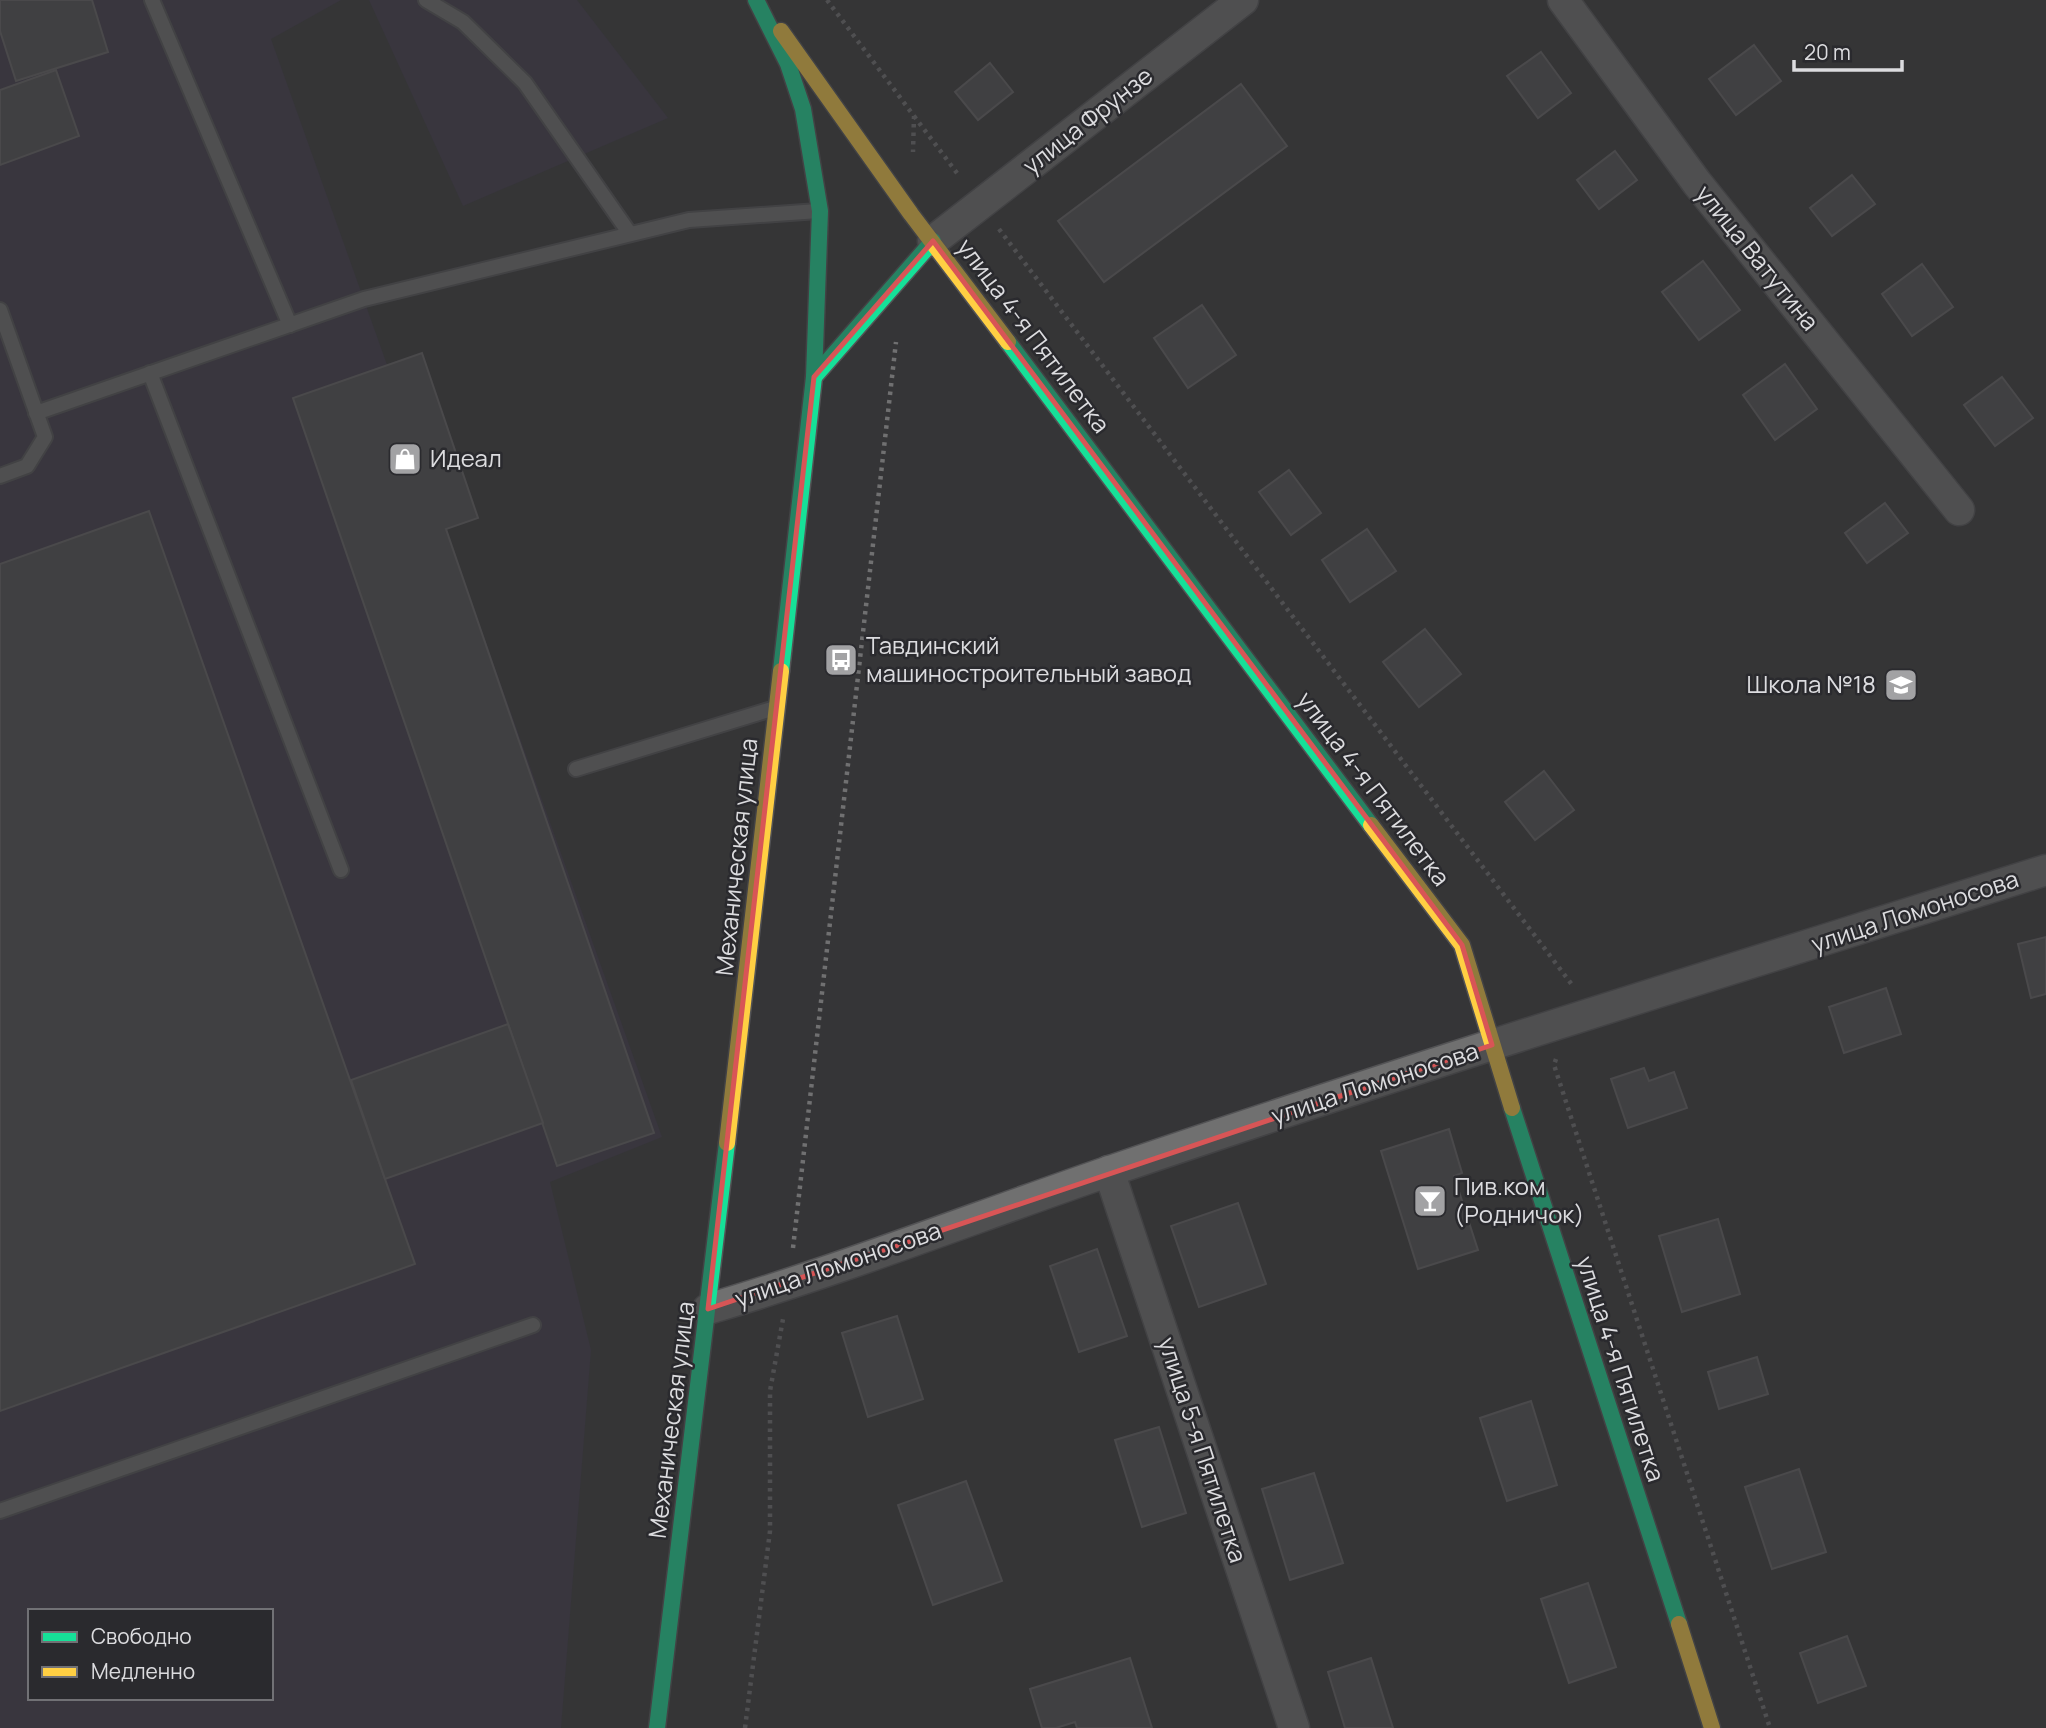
<svg xmlns="http://www.w3.org/2000/svg" width="2046" height="1728" font-family="Manrope,sans-serif">
<style>
.industrial{fill:#3e3847;fill-rule:evenodd}
.building{fill:#4f4e50;stroke:#646364;stroke-width:2}
.lines{fill:none;stroke-linecap:round;stroke-linejoin:round}
.lane-casing{stroke:#535355;stroke-width:18}
.street-casing{stroke:#535355;stroke-width:33}
.fast-casing{stroke:#535355;stroke-width:19}
.slow-casing{stroke:#535355;stroke-width:19}
.path{stroke:#707071;stroke-width:4.5;stroke-dasharray:3.5 5;stroke-linecap:butt}
.lane{stroke:#707070;stroke-width:14}
.street{stroke:#707070;stroke-width:30}
.fast{stroke:#16e098;stroke-width:16}
.slow{stroke:#ffcf43;stroke-width:16}
.marked{fill:none;stroke:#d85556;stroke-width:5;stroke-linejoin:round}
.labels{text-anchor:middle;stroke-width:5;stroke-linejoin:round;paint-order:stroke}
.street-label{font-size:24px;fill:#dcdcdf;stroke:#2a2a2e}
.poi-label{font-size:24px;fill:#dcdcdf;stroke:#2a2a2e;text-anchor:start}
</style>
<rect width="100%" height="100%" fill="#353537"/>
<g class="industrial">
<path d="M0,0H341L271,39L662,1137L550,1182L591,1350L561,1728H0ZM30,1611H271V1698H30Z"/>
<polygon points="369,0 577,0 668,118 463,206"/>
</g>
<g class="building">
<polygon points="0,0 92,0 108,52 16,81 0,31"/>
<polygon points="1754,45 1781,81 1736,115 1709,79"/>
<polygon points="1541,52 1571,93 1538,118 1507,76"/>
<polygon points="990,63 1013,92 978,120 955,92"/>
<polygon points="56,70 79,136 0,165 0,90"/>
<polygon points="1241,84 1287,146 1104,282 1058,221"/>
<polygon points="1615,151 1637,180 1599,209 1577,180"/>
<polygon points="1852,175 1875,204 1832,236 1810,208"/>
<polygon points="1703,261 1740,310 1699,340 1662,292"/>
<polygon points="1922,264 1953,307 1912,336 1882,294"/>
<polygon points="1202,305 1236,355 1188,388 1154,338"/>
<polygon points="422,353 478,518 446,529 654,1133 557,1166 293,398"/>
<polygon points="1785,364 1817,409 1775,440 1743,395"/>
<polygon points="2002,377 2033,418 1995,446 1964,405"/>
<polygon points="1289,470 1321,513 1291,535 1259,492"/>
<polygon points="1885,503 1908,533 1867,563 1845,533"/>
<polygon points="149,511 415,1264 0,1411 0,564"/>
<polygon points="1367,529 1396,571 1350,602 1322,560"/>
<polygon points="1425,629 1461,674 1419,707 1383,662"/>
<polygon points="1544,771 1574,810 1535,840 1505,802"/>
<polygon points="2046,937 2046,994 2031,998 2018,944"/>
<polygon points="1886,988 1901,1034 1844,1053 1829,1007"/>
<polygon points="508,1024 543,1123 385,1179 351,1080"/>
<polygon points="1644,1068 1649,1081 1674,1072 1687,1108 1628,1128 1611,1079"/>
<polygon points="1449,1129 1462,1173 1454,1176 1478,1250 1418,1269 1381,1151"/>
<polygon points="1238,1203 1266,1284 1199,1307 1171,1226"/>
<polygon points="1718,1219 1740,1294 1682,1312 1659,1236"/>
<polygon points="1097,1249 1127,1336 1079,1352 1050,1266"/>
<polygon points="897,1316 923,1399 868,1417 842,1333"/>
<polygon points="1757,1357 1768,1394 1719,1409 1708,1372"/>
<polygon points="1531,1401 1557,1485 1507,1501 1480,1418"/>
<polygon points="1159,1427 1186,1513 1142,1527 1115,1440"/>
<polygon points="1799,1469 1826,1552 1772,1569 1745,1487"/>
<polygon points="1314,1473 1343,1563 1290,1580 1262,1489"/>
<polygon points="966,1481 1002,1581 933,1605 898,1505"/>
<polygon points="1588,1583 1616,1667 1569,1683 1541,1599"/>
<polygon points="1847,1636 1866,1686 1818,1703 1800,1653"/>
<polygon points="1130,1658 1152,1728 1077,1728 1075,1722 1056,1728 1042,1728 1030,1689"/>
<polygon points="1371,1658 1393,1728 1345,1728 1328,1672"/>
</g>
<g class="lines">
<defs>
<g id="lane">
<polyline points="152,0 290,325"/>
<polyline points="426,0 463,22 525,83 630,234"/>
<polyline points="0,310 45,437 27,466 0,476"/>
<polyline points="150,373 341,870"/>
<polyline points="36,413 364,299 689,220 818,211"/>
<polyline points="576,769 775,708"/>
<polyline points="0,1511 533,1325"/>
</g>
<g id="street">
<polyline points="1563,0 1697,183 1959,510"/>
<polyline points="933,241 1243,0"/>
<polyline points="1109,1171 1294,1728"/>
<path d="M708,1309C844,1269 976,1217 1110,1171C1420,1065 1733,969 2046,870"/>
</g>
<g id="fast">
<polyline points="756,0 788,64 803,109 820,211 814,377 781,671"/>
<polyline points="1008,342 1371,825"/>
<polyline points="814,377 933,241"/>
<polyline points="1512,1108 1679,1624"/>
<polyline points="657,1728 727,1143"/>
</g>
<g id="slow">
<polyline points="781,31 911,214 1008,342"/>
<polyline points="1371,825 1462,945 1512,1108"/>
<polyline points="727,1143 781,671"/>
<polyline points="1679,1624 1712,1728"/>
</g>
</defs>
<use href="#lane" class="lane-casing"/>
<use href="#street" class="street-casing"/>
<use href="#fast" class="fast-casing"/>
<use href="#slow" class="slow-casing"/>
<g class="path">
<polyline points="827,0 914,116 913,152"/>
<polyline points="914,116 960,177"/>
<polyline points="999,229 1573,986"/>
<polyline points="1556,1059 1554,1065 1770,1728"/>
<polyline points="793,1248 896,342"/>
<polyline points="745,1728 770,1531 770,1391 783,1319"/>
</g>
<use href="#lane" class="lane"/>
<use href="#street" class="street"/>
<use href="#fast" class="fast"/>
<use href="#slow" class="slow"/>
</g>
<path d="M0 0H2046V1728H0ZM933,241L1462,945L1492,1045L708,1309L814,377Z" fill="#353537" fill-opacity=".55" fill-rule="evenodd"/>
<path class="marked" d="M933,241L1462,945L1492,1045L708,1309L814,377Z"/>
<defs>
<symbol id="shop-square" viewBox="-11 -11 22 22"><rect x="-9" y="-9" width="18" height="18" rx="4" fill="#a2a2a4" stroke="#2a2a2e"/><path d="M-5-2.5h2.3a2.7 3.5 0 0 1 5.4 0H5L5.5 6h-11ZM-1.5-2.5h3a1.5 2.3 0 0 0-3 0Z" fill="#fff"/></symbol>
<symbol id="bus-square" viewBox="-11 -11 22 22"><rect x="-9" y="-9" width="18" height="18" rx="4" fill="#a2a2a4" stroke="#2a2a2e"/><path d="M-5-6H5V4H4V6H2V4H-2V6H-4V4H-5ZM-3.5-4V0h7V-4ZM-3.5 1.2v1.5H-2V1.2ZM2 1.2v1.5H3.5V1.2Z" fill="#fff"/></symbol>
<symbol id="school-square" viewBox="-11 -11 22 22"><rect x="-9" y="-9" width="18" height="18" rx="4" fill="#a2a2a4" stroke="#2a2a2e"/><path d="M0-5L7-2L0 1L-7-2ZM-4 1L0 2.5L4 1V4Q0 6-4 4Z" fill="#fff"/></symbol>
<symbol id="bar-square" viewBox="-11 -11 22 22"><rect x="-9" y="-9" width="18" height="18" rx="4" fill="#a2a2a4" stroke="#2a2a2e"/><path d="M-6-5H6L.8 .8V4.5H3.5V6h-7V4.5H-.8V.8Z" fill="#fff"/></symbol>
</defs>
<g fill-rule="evenodd">
<use href="#shop-square" x="386" y="440" width="38" height="38"/>
<use href="#bus-square" x="822" y="641" width="38" height="38"/>
<use href="#school-square" x="1882" y="666" width="38" height="38"/>
<use href="#bar-square" x="1411" y="1182" width="38" height="38"/>
</g>
<g class="labels">
<g class="street-label">
<text transform="translate(1088 121) rotate(-38)" y="8">улица Фрунзе</text>
<text transform="translate(1757 258) rotate(51)" y="8">улица Ватутина</text>
<text transform="translate(1033 336) rotate(53)" y="8">улица 4-я Пятилетка</text>
<text transform="translate(1373 789) rotate(53)" y="8">улица 4-я Пятилетка</text>
<text transform="translate(737 857) rotate(-84)" y="8">Механическая улица</text>
<text transform="translate(1915 912) rotate(-18)" y="8">улица Ломоносова</text>
<text transform="translate(1375 1084) rotate(-18)" y="8">улица Ломоносова</text>
<text transform="translate(838 1265) rotate(-19)" y="8">улица Ломоносова</text>
<text transform="translate(1620 1369) rotate(72)" y="8">улица 4-я Пятилетка</text>
<text transform="translate(672 1420) rotate(-83)" y="8">Механическая улица</text>
<text transform="translate(1202 1450) rotate(72)" y="8">улица 5-я Пятилетка</text>
</g>
<g class="poi-label">
<text x="430" y="467">Идеал</text>
<text x="866" y="654">Тавдинский<tspan x="866" dy="28">машиностроительный завод</tspan></text>
<text x="1876" y="693" text-anchor="end">Школа №18</text>
<text x="1454" y="1195">Пив.ком<tspan x="1454" dy="28">(Родничок)</tspan></text>
</g>
</g>
<rect x="28" y="1609" width="245" height="91" fill="#2a2a2e" stroke="#717175" stroke-width="2"/>
<rect x="42" y="1632" width="35" height="10" fill="#16e098" stroke="#717175" stroke-width="2"/>
<text x="91" y="1644" font-size="21" fill="#dcdcdf">Свободно</text>
<rect x="42" y="1667" width="35" height="10" fill="#ffcf43" stroke="#717175" stroke-width="2"/>
<text x="91" y="1679" font-size="21" fill="#dcdcdf">Медленно</text>
<path d="M1794 60v10h108v-10" fill="none" stroke="#dcdcdf" stroke-width="3.5"/>
<text x="1804" y="60" font-size="21" fill="#dcdcdf" stroke="#2a2a2e" stroke-width="5" paint-order="stroke">20 m</text>
</svg>
